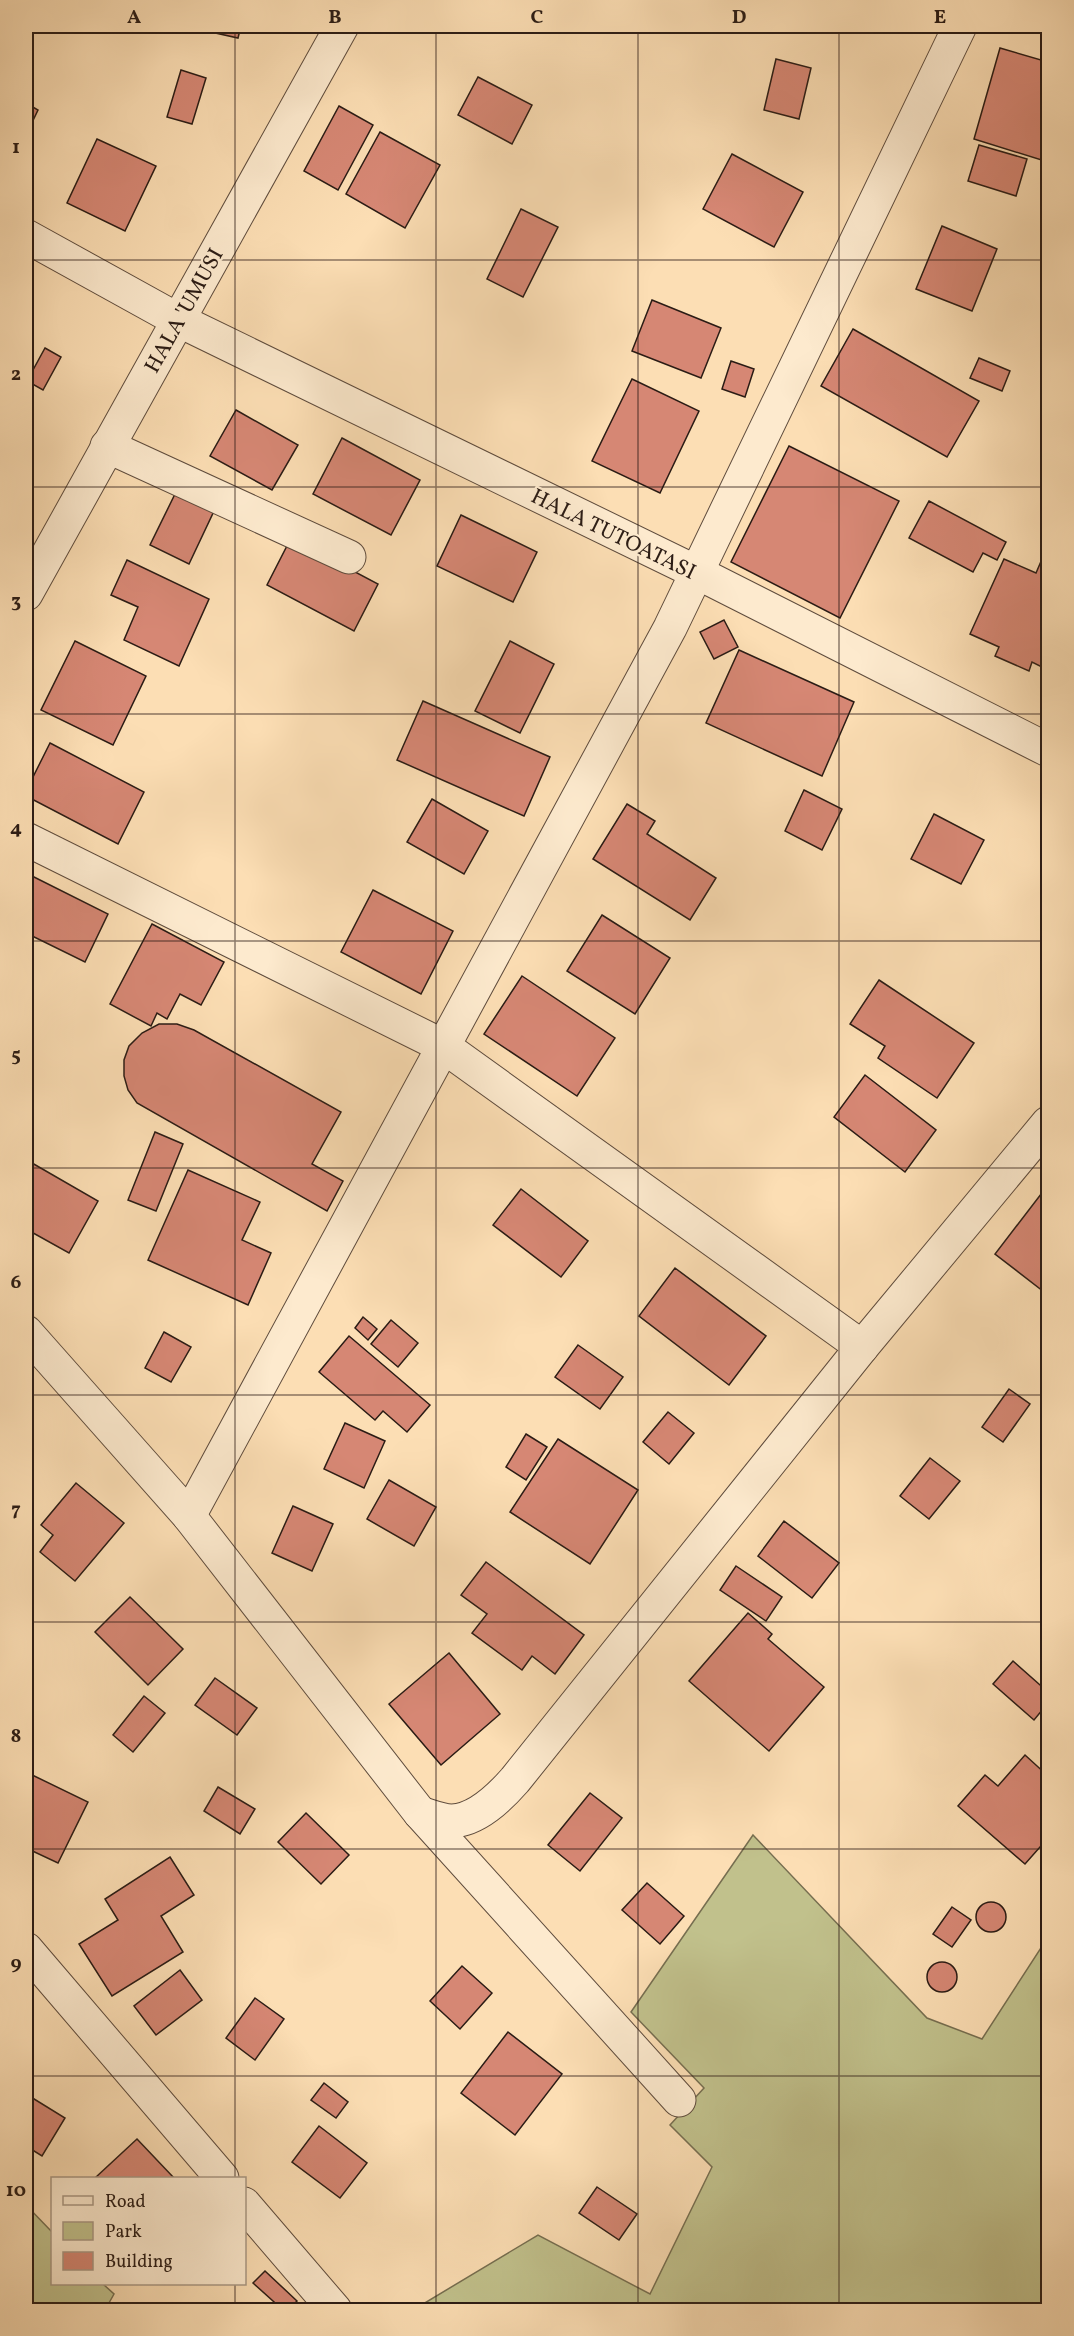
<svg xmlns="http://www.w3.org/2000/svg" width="1074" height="2336" font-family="Vollkorn,serif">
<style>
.green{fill:#c1c18c;stroke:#766e50;stroke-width:1.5}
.building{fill:#d68774;stroke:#2b1c15;stroke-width:1.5}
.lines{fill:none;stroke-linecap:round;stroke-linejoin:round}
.minor-casing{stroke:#5f4c3d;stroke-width:35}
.minor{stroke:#fdeace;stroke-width:33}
.grid{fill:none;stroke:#2b1c15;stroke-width:1.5;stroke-opacity:0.55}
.labels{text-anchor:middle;stroke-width:4.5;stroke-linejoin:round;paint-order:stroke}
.street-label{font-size:22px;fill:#2b1c15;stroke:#fdeace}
.neatline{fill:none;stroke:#2b1c15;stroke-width:2}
.grid-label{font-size:20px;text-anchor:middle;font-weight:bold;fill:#2b1c15}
</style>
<rect width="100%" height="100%" fill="#fcdeb4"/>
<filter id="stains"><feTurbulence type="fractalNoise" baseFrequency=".00333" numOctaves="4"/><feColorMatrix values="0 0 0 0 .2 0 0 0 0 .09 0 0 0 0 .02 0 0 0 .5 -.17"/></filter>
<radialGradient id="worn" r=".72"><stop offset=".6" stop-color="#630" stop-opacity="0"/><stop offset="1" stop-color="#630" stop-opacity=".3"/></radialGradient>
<g class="green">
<polygon points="753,1835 927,2018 982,2039 1048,1937 1048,2310 413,2310 538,2235 650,2294 712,2167 670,2125 704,2088 631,2012"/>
<polygon points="26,2205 52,2232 52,2284 103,2284 114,2294 105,2310 26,2310"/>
</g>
<g class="building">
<polygon points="184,26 241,26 238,38"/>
<polygon points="1000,48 1048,62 1048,162 974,139"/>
<polygon points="776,59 811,68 799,119 764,110"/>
<polygon points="181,70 206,78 192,124 167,117"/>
<polygon points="478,77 532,105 512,144 458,115"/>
<polygon points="26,103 38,110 26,135"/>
<polygon points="339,106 373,125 338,190 304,171"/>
<polygon points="380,132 440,165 405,228 346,194"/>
<polygon points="97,139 156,166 125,231 67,203"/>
<polygon points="979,145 1027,159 1016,196 968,181"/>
<polygon points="732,154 803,192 774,247 703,209"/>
<polygon points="521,209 558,227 523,297 487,279"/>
<polygon points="942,226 997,249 972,311 916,289"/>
<polygon points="652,300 721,328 701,378 632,351"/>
<polygon points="853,329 979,401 947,457 821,386"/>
<polygon points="45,348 61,357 43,390 27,381"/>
<polygon points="979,358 1010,371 1002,391 970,378"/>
<polygon points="731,361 754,369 745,397 722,389"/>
<polygon points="632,379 699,411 660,493 592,461"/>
<polygon points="236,410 298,445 272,490 210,456"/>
<polygon points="342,438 420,480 391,535 313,494"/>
<polygon points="789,446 899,501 840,618 731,562"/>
<polygon points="176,492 214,511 189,564 150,545"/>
<polygon points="929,501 1006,542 997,560 983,553 973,572 909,538"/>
<polygon points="461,515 537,552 513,602 437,566"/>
<polygon points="291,538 378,584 354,631 267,585"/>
<polygon points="1004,559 1036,573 1042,559 1048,562 1048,670 1032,662 1029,671 995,656 999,647 970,634"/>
<polygon points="127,560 209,599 179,666 124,640 138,607 111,595"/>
<polygon points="724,620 738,647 714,659 700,632"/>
<polygon points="75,641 146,676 113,745 41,710"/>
<polygon points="510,641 554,664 520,733 475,711"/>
<polygon points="739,650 854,702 822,776 706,723"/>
<polygon points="423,701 550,757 524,816 397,760"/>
<polygon points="50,743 144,792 118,844 26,796 26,791"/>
<polygon points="804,790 842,809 822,850 785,831"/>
<polygon points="432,799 488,831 464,874 407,842"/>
<polygon points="627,804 655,821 647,834 716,878 690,920 593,859"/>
<polygon points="934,814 984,840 961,884 911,859"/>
<polygon points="26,873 108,914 85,962 26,933"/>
<polygon points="373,890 453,931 421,994 341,952"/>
<polygon points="602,915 670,958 635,1014 567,971"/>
<polygon points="152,924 224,962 201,1005 180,994 167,1019 157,1013 151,1026 110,1004"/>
<polygon points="522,976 615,1038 577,1096 484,1034"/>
<polygon points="879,980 974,1043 937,1098 878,1058 885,1046 850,1024"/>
<polygon points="159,1024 177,1024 194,1030 341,1112 312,1164 343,1181 327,1211 137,1103 128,1090 124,1076 124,1060 129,1046 142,1033"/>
<polygon points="865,1075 936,1130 905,1172 834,1117"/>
<polygon points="155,1132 183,1144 156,1211 128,1200"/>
<polygon points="32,1163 98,1201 69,1253 26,1229 26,1175"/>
<polygon points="188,1170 260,1202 242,1240 271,1253 248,1305 148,1260"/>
<polygon points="1048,1185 1048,1295 995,1254"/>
<polygon points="521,1189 588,1241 561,1277 493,1225"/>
<polygon points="675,1268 766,1336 729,1385 639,1316"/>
<polygon points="363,1317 377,1329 368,1340 355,1328"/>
<polygon points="391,1320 418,1343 398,1367 371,1344"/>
<polygon points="164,1332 191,1347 171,1382 145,1368"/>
<polygon points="349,1336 430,1405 407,1432 383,1411 375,1420 319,1372"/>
<polygon points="578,1345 623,1377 600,1409 555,1377"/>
<polygon points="1009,1389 1030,1404 1003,1442 982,1427"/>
<polygon points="668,1412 694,1433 669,1464 643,1442"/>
<polygon points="345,1423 385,1441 364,1488 324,1469"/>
<polygon points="526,1434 547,1447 526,1480 506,1467"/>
<polygon points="558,1439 638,1490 590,1564 510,1512"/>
<polygon points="930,1458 960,1481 929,1519 900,1496"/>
<polygon points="389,1480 436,1507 414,1546 367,1519"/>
<polygon points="76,1483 124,1523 75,1581 40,1552 53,1535 41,1525"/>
<polygon points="293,1506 333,1524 312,1571 272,1553"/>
<polygon points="784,1521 839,1563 812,1598 758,1556"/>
<polygon points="486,1562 584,1635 555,1674 532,1656 522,1670 472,1633 487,1614 461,1595"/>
<polygon points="736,1566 782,1597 766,1621 720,1590"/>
<polygon points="130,1597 183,1649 148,1685 95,1632"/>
<polygon points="748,1613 772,1634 768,1639 824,1687 769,1751 689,1681"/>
<polygon points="449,1653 500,1714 441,1765 389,1704"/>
<polygon points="1013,1661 1048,1692 1048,1703 1034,1720 993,1684"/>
<polygon points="215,1678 257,1708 237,1735 195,1705"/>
<polygon points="144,1696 165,1713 133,1752 113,1735"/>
<polygon points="1025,1755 1048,1776 1048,1838 1025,1864 958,1806 985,1775 998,1786"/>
<polygon points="26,1772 88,1802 58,1863 26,1848"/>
<polygon points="218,1787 255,1809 240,1834 204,1811"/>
<polygon points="590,1793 622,1818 580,1871 548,1845"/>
<polygon points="306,1813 349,1855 321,1884 278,1842"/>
<polygon points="170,1857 194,1895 161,1916 183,1952 112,1996 79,1944 118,1920 105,1899"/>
<polygon points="647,1883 684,1916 660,1944 622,1910"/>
<circle cx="991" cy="1917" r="15"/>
<polygon points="952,1907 971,1920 952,1947 933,1934"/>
<circle cx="942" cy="1977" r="15"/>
<polygon points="462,1966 492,1993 460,2029 430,2001"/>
<polygon points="180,1970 202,2000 156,2035 134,2006"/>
<polygon points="255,1998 284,2019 255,2060 226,2038"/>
<polygon points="508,2032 562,2074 515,2135 461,2093"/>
<polygon points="324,2083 348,2102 336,2118 311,2100"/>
<polygon points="26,2094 65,2118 42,2156 26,2146"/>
<polygon points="319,2126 367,2163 340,2198 292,2162"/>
<polygon points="137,2139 174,2178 95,2178"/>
<polygon points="597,2187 637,2214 619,2240 579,2213"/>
<polygon points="265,2271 297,2301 288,2310 283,2310 253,2283"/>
</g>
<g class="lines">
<defs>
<g id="minor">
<polyline points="26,236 178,320 698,573 1048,750"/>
<polyline points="107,446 349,557"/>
<polyline points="26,594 342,26"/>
<polyline points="26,839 443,1046 862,1347"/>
<polyline points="26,1332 189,1516 670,628 960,26"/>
<polyline points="189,1516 420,1813 679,2100"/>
<path d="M420,1813C430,1816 442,1821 452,1821C477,1820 500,1797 515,1780L862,1347L1048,1123"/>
<polyline points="26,1949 222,2178"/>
<polyline points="244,2204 335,2310"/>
</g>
</defs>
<use href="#minor" class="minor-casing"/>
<use href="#minor" class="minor"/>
</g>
<path class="grid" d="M235,26V2178M436,26V2310M638,26V2310M839,26V2310M26,260H1048M26,487H1048M26,714H1048M26,941H1048M26,1168H1048M26,1395H1048M26,1622H1048M26,1849H1048M26,2076H1048M235,2284V2310"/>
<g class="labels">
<g class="street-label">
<text transform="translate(183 310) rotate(-61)" y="8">HALA 'UMUSI</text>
<text transform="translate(614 533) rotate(26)" y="8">HALA TUTOATASI</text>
</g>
</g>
<rect width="1074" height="2336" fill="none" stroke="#fcdeb4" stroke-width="66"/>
<rect x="51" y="2177" width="195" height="108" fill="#fdeace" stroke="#a99884" stroke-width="1.5"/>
<rect x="63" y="2196" width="30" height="9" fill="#fdeace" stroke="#a99884" stroke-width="1.5"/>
<text x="105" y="2207" font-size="18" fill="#2b1c15">Road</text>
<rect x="63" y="2222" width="30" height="18" fill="#c1c18c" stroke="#a99884" stroke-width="1.5"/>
<text x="105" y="2237" font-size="18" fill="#2b1c15">Park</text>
<rect x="63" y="2252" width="30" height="18" fill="#d68774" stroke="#a99884" stroke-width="1.5"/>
<text x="105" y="2267" font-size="18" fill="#2b1c15">Building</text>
<rect x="33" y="33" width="1008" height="2270" class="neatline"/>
<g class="grid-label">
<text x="134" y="23">A</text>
<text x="335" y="23">B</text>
<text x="537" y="23">C</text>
<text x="739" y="23">D</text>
<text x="940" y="23">E</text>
<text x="16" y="153">1</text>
<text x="16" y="380">2</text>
<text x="16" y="607">3</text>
<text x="16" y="834">4</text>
<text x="16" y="1061">5</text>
<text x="16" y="1288">6</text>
<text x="16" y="1515">7</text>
<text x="16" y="1742">8</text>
<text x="16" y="1969">9</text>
<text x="16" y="2196">10</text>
</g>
<rect width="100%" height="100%" filter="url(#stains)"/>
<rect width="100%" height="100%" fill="url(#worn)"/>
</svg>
